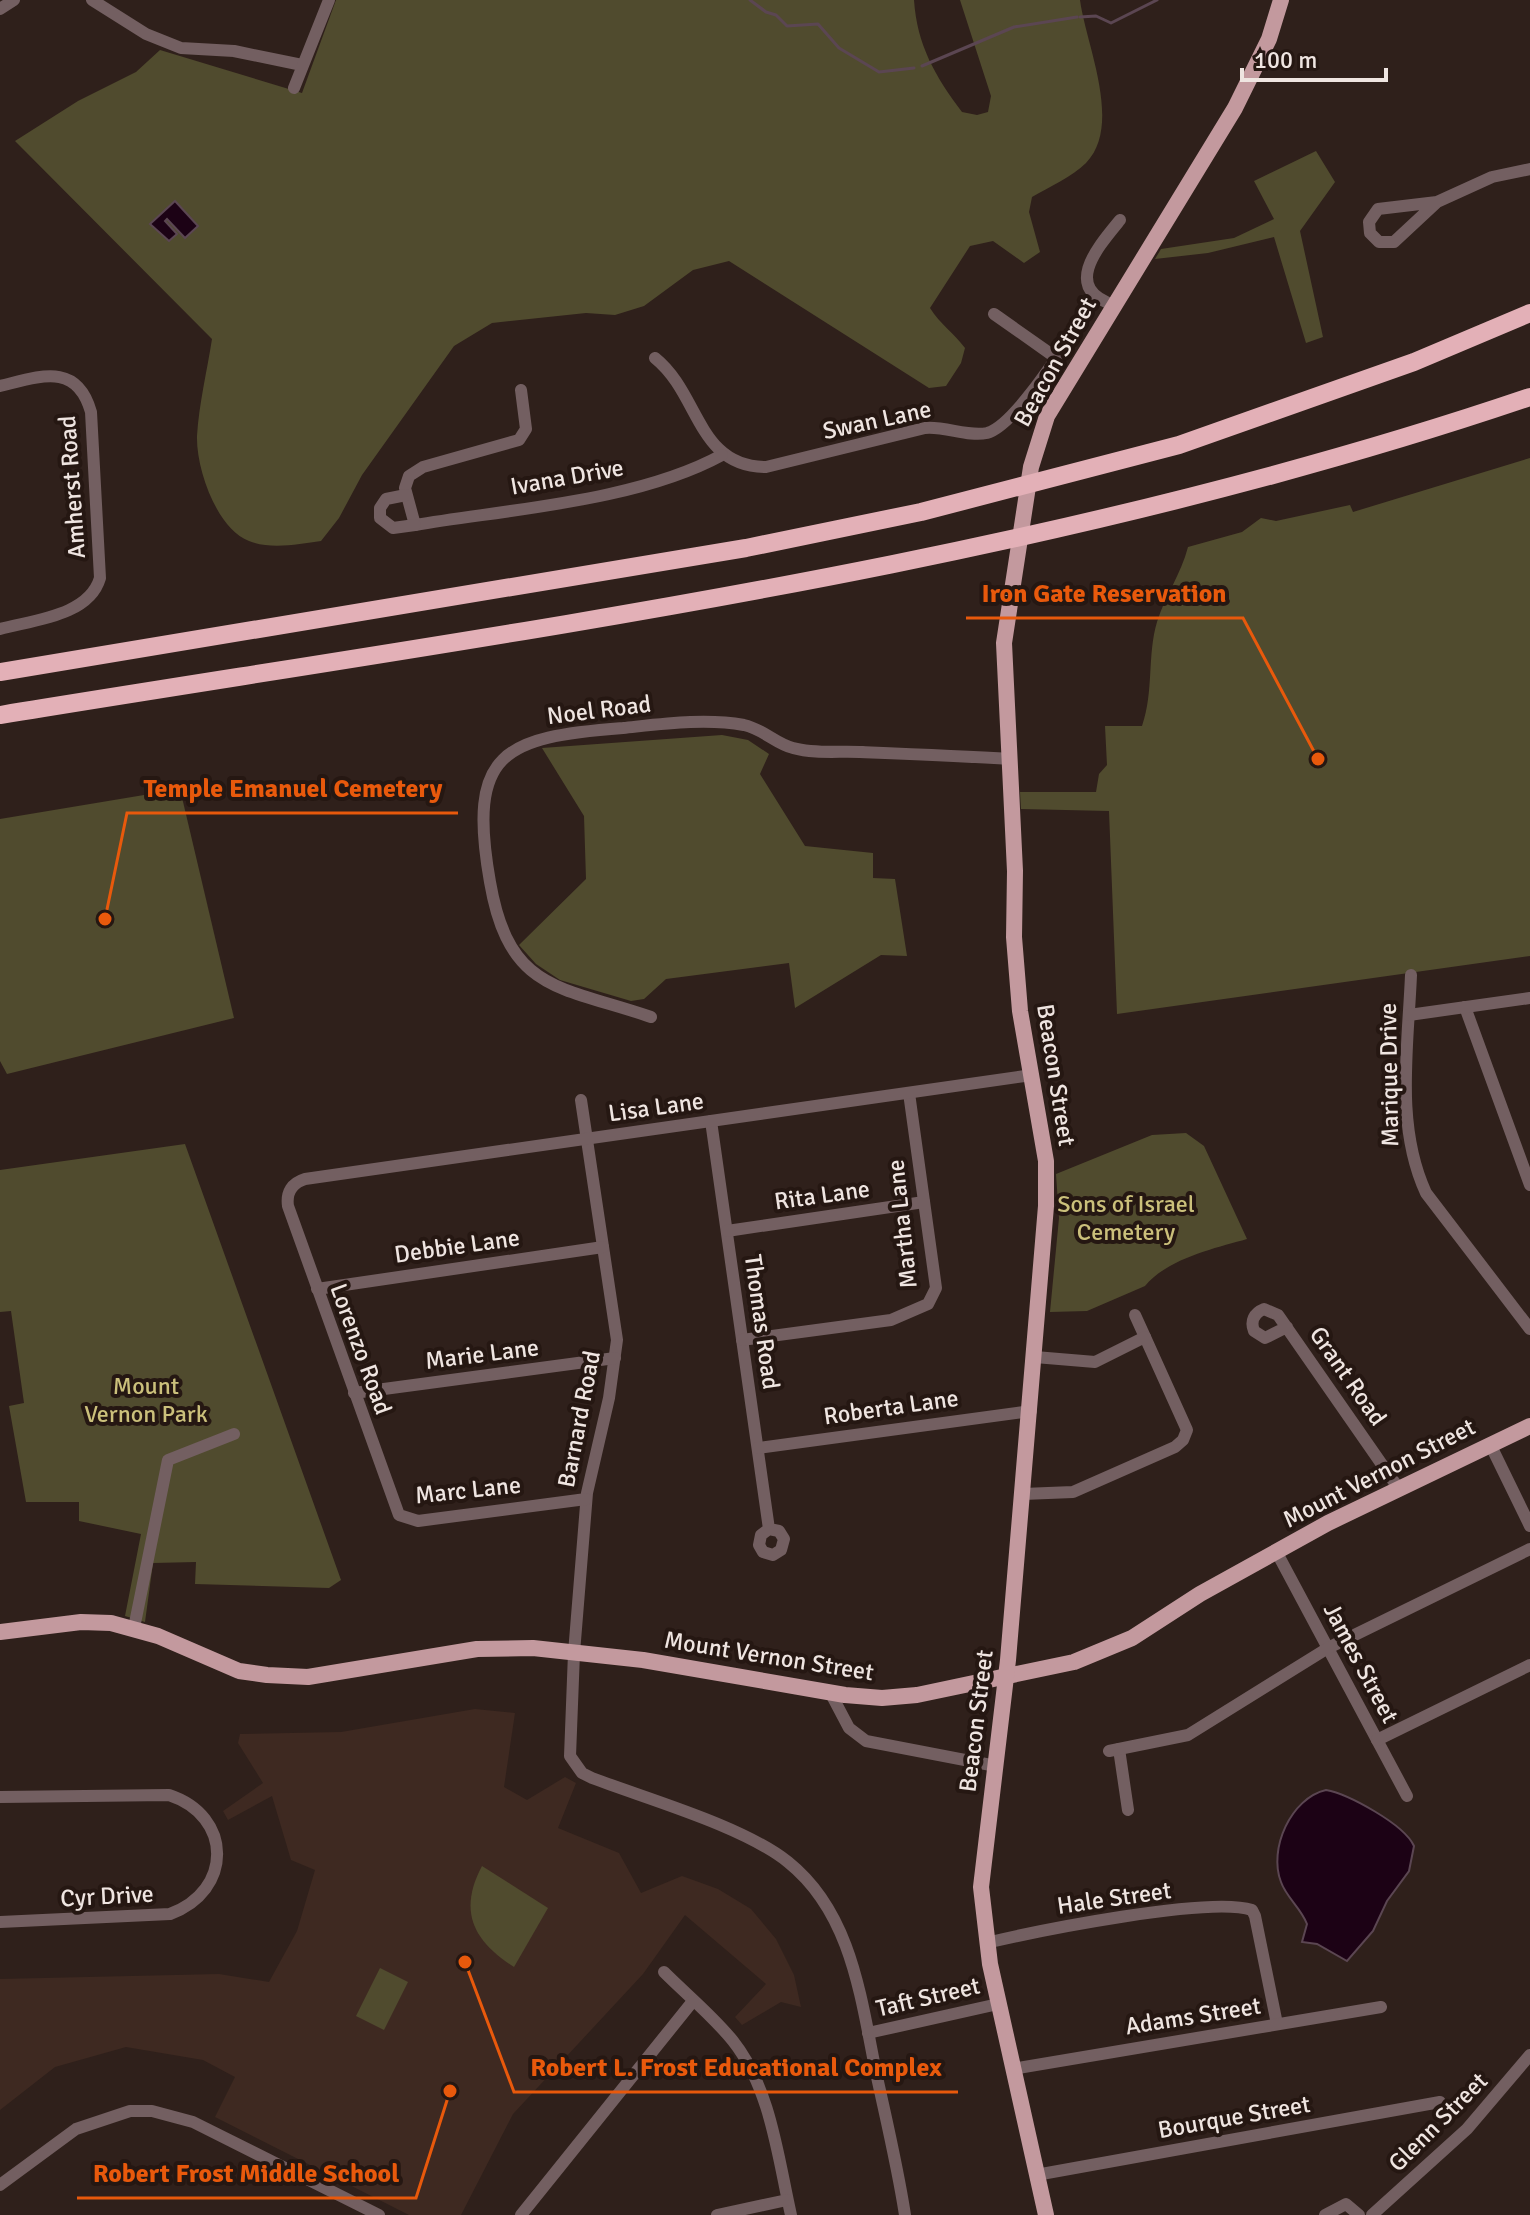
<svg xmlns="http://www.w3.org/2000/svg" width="1530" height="2215" font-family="Signika,sans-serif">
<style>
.built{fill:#3e2921}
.green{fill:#504b2e}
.water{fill:#1c0215;stroke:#5b4652;stroke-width:2}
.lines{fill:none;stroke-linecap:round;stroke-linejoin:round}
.stream{stroke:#5b4652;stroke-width:3}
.minor{stroke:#735f61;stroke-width:12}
.major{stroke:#c3999e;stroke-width:16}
.highway{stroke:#e3b0b7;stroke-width:18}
.labels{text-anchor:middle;stroke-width:8;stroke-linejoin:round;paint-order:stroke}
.street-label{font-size:24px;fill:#efe5e1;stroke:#251712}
.park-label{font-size:24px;fill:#cbc07b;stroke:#251712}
.leader{fill:none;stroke:#e8590c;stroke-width:3}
.callout-dot{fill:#e8590c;stroke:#251712;stroke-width:3}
.callout-label{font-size:26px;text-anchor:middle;font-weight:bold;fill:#e8590c;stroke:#251712;stroke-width:8;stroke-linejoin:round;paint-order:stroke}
</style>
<rect width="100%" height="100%" fill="#2f201b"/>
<polygon class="built" points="475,1709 515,1713 504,1787 527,1800 565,1777 576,1783 558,1828 619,1853 641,1893 682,1876 718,1889 751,1909 776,1939 794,1975 801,2007 781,2002 742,2025 735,2017 766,1984 685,1915 643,1974 513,2114 461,2215 409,2215 215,2117 235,2077 203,2060 126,2047 55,2067 0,2110 0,1979 219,1974 269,1982 297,1931 315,1870 291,1860 272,1796 228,1820 223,1811 263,1783 238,1743 240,1734 341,1732"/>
<g class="green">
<path d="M336,0H914C917,45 935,76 962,112L977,115L988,112L991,96L960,0H1080C1086,45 1123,125 1086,163C1072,177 1049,187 1032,197L1029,212L1040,252L1024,263L993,241L970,246L930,308C940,324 954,333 965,348L961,363L946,386L929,388L729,261L693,270L644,306L615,315L586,313L492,323L454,346L362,475L339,518L321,541C299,544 271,550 249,541C217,529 196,469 197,436C199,404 207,371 212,339L15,141L78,101L136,72L160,50L302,93Z"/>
<polygon points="1316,151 1335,182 1300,231 1323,337 1306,343 1274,237 1208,253 1155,259 1161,249 1234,238 1274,219 1254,181"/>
<path d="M1530,458V956L1117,1014L1109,811L1021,809L1020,792H1096L1099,774L1107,765L1105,726H1142C1154,692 1147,655 1157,622C1165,596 1181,574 1188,547L1242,532L1261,518L1276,521L1350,505L1353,512Z"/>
<polygon points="722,735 748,740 769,754 760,774 805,846 873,853 873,878 895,879 907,956 881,955 795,1008 789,963 666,979 644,999 631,1001 560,980 536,964 519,945 586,879 584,816 542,748"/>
<polygon points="180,789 234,1018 7,1074 0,1061 0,819"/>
<path d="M1186,1133L1204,1146L1247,1239C1215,1248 1167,1259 1145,1286L1087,1311L1050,1312L1059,1218L1056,1174L1152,1135Z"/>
<polygon points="185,1144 341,1580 329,1588 195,1584 196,1562 153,1563 145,1622 125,1616 141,1534 79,1521 79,1502 26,1502 9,1406 24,1403 11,1311 0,1312 0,1170"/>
<path d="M482,1866L548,1908L514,1967C473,1941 458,1911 482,1866Z"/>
<polygon points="380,1968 408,1982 384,2030 356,2016"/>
</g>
<g class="water">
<polygon points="175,201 198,226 185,238 167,219 165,221 177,234 169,241 150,224"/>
<path d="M1326,1790C1348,1794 1404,1824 1414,1846L1409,1871L1387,1901L1373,1931L1347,1961L1317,1944L1302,1942L1307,1924C1301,1908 1286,1897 1281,1882C1268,1849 1291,1798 1326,1790Z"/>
</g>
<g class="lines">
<g class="stream">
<polyline points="750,0 766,12 776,15 787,26 818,24 839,48 879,72 914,68"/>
<polyline points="1080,17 1096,16 1111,23 1157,0"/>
<polyline points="922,66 1014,27 1077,17"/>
</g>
<g class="minor">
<polyline points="92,0 146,34 181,48 234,51 302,65"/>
<polyline points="0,9 14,0"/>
<polyline points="294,88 329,0"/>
<polyline points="1437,202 1378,209 1369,222 1370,233 1379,242 1394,242 1437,202 1492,177 1530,169"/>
<path d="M1114,305C1062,288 1097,248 1120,220"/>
<polyline points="994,314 1055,357"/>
<path d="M655,358C700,394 697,467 766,467L925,428C945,426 968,437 987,433C1018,425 1075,328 1096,299"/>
<path d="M0,386C41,376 77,362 91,412L100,578C89,616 33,620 0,629"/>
<path d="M521,390L526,429L519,440L423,467L409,476L405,488L415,525C511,509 638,501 722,455"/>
<polyline points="406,495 386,499 380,508 380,518 393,528 415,525"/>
<path d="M1411,975C1408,1048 1395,1126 1426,1193L1530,1329"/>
<polyline points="1465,1007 1530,1185"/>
<polyline points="1409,1015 1530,998"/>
<path d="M651,1017C560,986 509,992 490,882C467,752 503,737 623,728C662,724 705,718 744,725C763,729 776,744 793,748C814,754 838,751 860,752C910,754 961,756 1011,759"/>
<path d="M581,1100L617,1340L609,1398L587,1493L574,1653L570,1756L582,1773L592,1778C647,1799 743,1826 788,1862C853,1914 861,2001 877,2077C887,2123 898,2169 905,2215"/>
<polyline points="711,1121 769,1529 779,1531 784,1539 781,1550 773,1555 763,1552 759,1545 761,1535 769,1529"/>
<polyline points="727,1231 924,1202"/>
<polyline points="317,1289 603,1247"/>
<polyline points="1135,1315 1145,1337"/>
<path d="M1287,1327L1265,1338L1254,1331C1250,1321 1254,1313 1264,1309L1278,1315L1399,1489"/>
<polyline points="742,1340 891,1320 928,1304 936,1288 909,1093"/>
<polyline points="354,1393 615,1358"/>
<polyline points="1490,1444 1530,1526"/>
<polyline points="758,1448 1031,1411"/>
<polyline points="1023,1494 1073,1492 1175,1447 1183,1440 1187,1430 1145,1337 1095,1362 1035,1357"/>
<path d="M586,1499L418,1521L399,1515L288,1206C286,1192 292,1183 305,1179L1032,1075"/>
<polyline points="1276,1551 1407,1796"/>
<polyline points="134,1628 168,1460 234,1434"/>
<polyline points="830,1692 849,1728 866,1741 996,1766"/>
<polyline points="1377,1740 1530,1665"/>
<polyline points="1119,1749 1128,1810"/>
<polyline points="1109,1751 1188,1735 1328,1648 1530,1549"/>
<path d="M0,1797L169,1795C233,1816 233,1891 170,1914L0,1922"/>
<path d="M986,1943C1037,1931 1209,1896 1252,1910L1255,1916L1277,2024"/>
<path d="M664,1972C687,1995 713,2016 733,2041C771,2089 778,2158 791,2215"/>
<polyline points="868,2033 998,2004"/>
<polyline points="1012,2069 1381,2007"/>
<polyline points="1036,2175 1440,2102"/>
<polyline points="0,2185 76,2129 130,2111 152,2111 193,2122 379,2215"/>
<polyline points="521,2215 693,2001"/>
<polyline points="717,2215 787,2200"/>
<polyline points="1325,2215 1346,2204 1359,2215"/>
<polyline points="1372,2215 1467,2129 1530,2055"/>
</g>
<g class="major">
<polyline points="0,1632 81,1622 111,1623 158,1636 239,1671 267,1675 308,1677 477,1649 533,1648 643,1660 845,1695 882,1698 917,1695 1074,1662 1132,1638 1200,1594 1328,1523 1530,1426"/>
<polyline points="1046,2215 990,1964 981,1887 1008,1660 1046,1206 1046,1161 1020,1011 1014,937 1015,871 1004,643 1031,467 1047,416 1235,108 1269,39 1281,0"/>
</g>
<g class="highway">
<polyline points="0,672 746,548 921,512 1179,445 1414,362 1530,313"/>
<path d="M0,715C513,631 1036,565 1530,397"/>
</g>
</g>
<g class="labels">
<g class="street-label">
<text transform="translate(1055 362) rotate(-61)" y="8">Beacon Street</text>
<text transform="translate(877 420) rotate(-12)" y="8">Swan Lane</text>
<text transform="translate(567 477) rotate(-10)" y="8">Ivana Drive</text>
<text transform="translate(72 487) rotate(-94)" y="8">Amherst Road</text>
<text transform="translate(599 710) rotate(-7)" y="8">Noel Road</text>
<text transform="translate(1056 1075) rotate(81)" y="8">Beacon Street</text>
<text transform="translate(1389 1075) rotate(-91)" y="8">Marique Drive</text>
<text transform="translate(656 1107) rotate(-8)" y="8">Lisa Lane</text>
<text transform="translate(822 1195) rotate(-8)" y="8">Rita Lane</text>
<text transform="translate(902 1224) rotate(-96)" y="8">Martha Lane</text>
<text transform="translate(457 1246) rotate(-8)" y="8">Debbie Lane</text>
<text transform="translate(762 1322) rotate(82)" y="8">Thomas Road</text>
<text transform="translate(361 1349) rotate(70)" y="8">Lorenzo Road</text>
<text transform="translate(482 1354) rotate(-7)" y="8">Marie Lane</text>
<text transform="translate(1348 1376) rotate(55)" y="8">Grant Road</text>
<text transform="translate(891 1407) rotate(-8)" y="8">Roberta Lane</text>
<text transform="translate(579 1419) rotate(-79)" y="8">Barnard Road</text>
<text transform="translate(1379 1473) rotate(-27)" y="8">Mount Vernon Street</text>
<text transform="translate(468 1490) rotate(-6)" y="8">Marc Lane</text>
<text transform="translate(769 1656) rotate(9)" y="8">Mount Vernon Street</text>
<text transform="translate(1361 1663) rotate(62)" y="8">James Street</text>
<text transform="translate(976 1721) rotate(-83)" y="8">Beacon Street</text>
<text transform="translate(107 1896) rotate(-3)" y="8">Cyr Drive</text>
<text transform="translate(1114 1898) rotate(-8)" y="8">Hale Street</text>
<text transform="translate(928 1997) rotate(-13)" y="8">Taft Street</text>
<text transform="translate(1193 2016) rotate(-9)" y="8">Adams Street</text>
<text transform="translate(1234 2117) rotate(-10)" y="8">Bourque Street</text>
<text transform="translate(1438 2122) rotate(-45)" y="8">Glenn Street</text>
</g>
<g class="park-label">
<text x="1126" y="1212">Sons of Israel<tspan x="1126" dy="28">Cemetery</tspan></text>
<text x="146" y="1394">Mount<tspan x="146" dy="28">Vernon Park</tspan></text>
</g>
</g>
<path class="leader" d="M1318 759L1243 618H966M105 919L127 813H458M465 1962L514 2092H958M450 2091L416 2198H77"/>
<g class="callout-dot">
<circle cx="1318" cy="759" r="8"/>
<circle cx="105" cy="919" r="8"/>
<circle cx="465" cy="1962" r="8"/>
<circle cx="450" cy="2091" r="8"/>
</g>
<g class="callout-label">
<text x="1104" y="602">Iron Gate Reservation</text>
<text x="293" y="797">Temple Emanuel Cemetery</text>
<text x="736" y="2076">Robert L. Frost Educational Complex</text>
<text x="246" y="2182">Robert Frost Middle School</text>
</g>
<path d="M1242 68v12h144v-12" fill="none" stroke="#efe5e1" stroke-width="4"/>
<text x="1254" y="68" font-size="24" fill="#efe5e1" stroke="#251712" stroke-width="6" paint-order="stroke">100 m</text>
</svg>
